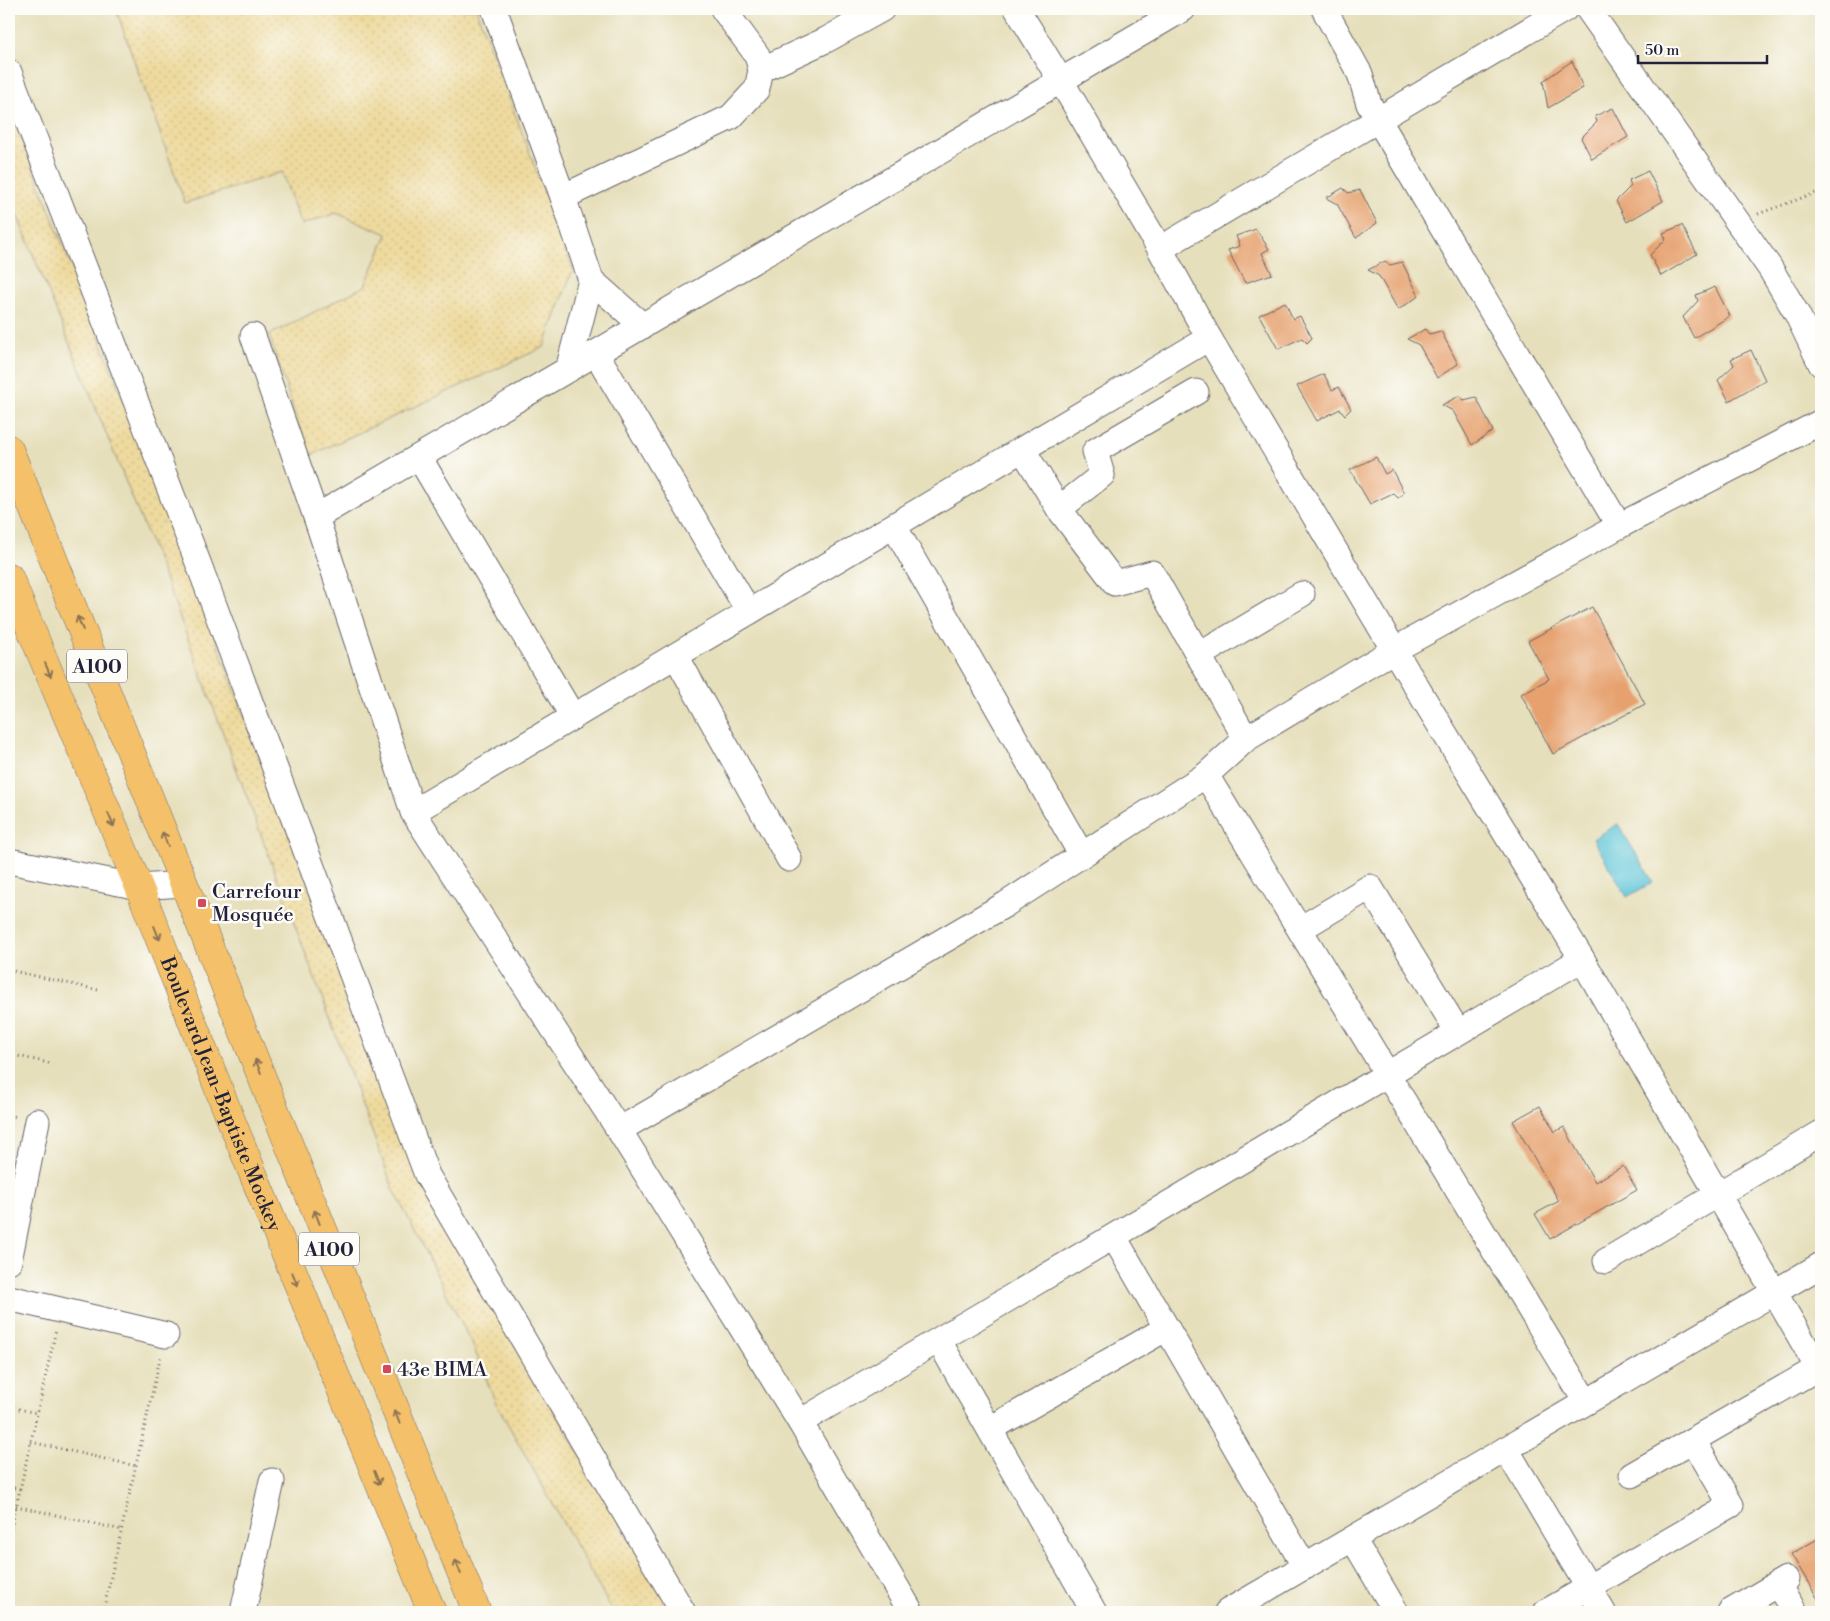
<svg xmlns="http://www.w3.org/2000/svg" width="1830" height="1621" font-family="'Libre Bodoni',serif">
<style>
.sand{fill:url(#sand-dots);stroke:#887e6c}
.water{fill:#5cc5d8;stroke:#3f748a}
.building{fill:#e6a16e}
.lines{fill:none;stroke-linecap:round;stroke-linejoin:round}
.minor-casing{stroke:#676468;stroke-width:27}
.highway-casing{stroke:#676468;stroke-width:29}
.path{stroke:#676468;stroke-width:3;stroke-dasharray:1 4;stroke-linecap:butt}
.minor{stroke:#fff;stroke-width:25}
.highway{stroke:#f4c16a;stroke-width:28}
.oneway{stroke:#8b7252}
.poi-dot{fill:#d1495b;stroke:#fdfcf7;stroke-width:2}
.labels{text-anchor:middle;stroke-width:5;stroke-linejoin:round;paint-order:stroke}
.shield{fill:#fdfcf7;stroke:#646373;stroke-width:1}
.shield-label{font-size:19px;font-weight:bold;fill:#22223b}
.poi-label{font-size:20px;fill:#22223b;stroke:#fdfcf7;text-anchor:start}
.street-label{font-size:20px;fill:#22223b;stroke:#fdfcf7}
</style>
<defs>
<pattern id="sand-dots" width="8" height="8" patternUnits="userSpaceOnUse" patternTransform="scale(1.25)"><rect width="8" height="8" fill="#eeda9e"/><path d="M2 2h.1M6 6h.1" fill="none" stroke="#ccbb89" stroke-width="1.8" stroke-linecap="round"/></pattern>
</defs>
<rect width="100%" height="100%" fill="#fdfcf7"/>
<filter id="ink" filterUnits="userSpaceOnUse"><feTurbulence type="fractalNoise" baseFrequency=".02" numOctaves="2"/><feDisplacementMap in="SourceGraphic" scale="10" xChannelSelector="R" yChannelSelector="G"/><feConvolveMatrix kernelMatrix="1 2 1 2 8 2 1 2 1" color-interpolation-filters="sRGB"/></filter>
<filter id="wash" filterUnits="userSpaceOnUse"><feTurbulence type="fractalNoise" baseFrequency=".0096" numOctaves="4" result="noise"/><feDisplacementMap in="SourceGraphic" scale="20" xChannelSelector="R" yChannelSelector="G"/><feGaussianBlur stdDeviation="1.12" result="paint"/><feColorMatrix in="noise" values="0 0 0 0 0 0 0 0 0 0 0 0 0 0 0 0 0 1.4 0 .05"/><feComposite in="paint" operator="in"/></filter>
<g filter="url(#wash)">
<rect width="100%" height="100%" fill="#e6dfbb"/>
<g class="sand">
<polygon points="111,9 476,9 573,269 544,347 309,456 269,335 365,286 387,234 336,213 301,225 282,172 185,203 118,15"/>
<polygon points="9,106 190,571 419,1180 672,1612 613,1612 495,1401 473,1346 393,1188 167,583 9,195"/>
</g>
<polygon class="water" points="1618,824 1653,882 1627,897 1593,839"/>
<g id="blocks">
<g class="building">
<polygon points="1572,61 1583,88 1548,108 1543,81"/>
<polygon points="1613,108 1628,137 1592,159 1581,138 1597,122 1595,116"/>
<polygon points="1648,171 1663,201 1627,222 1616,201 1631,186 1629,180"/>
<polygon points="1343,188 1348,193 1360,190 1377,223 1356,238 1337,204 1326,198"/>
<polygon points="1682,225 1697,254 1661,276 1650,255 1666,239 1663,233"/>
<polygon points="1256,229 1269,249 1262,253 1272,274 1245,283 1228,250 1240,246 1236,236"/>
<polygon points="1385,261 1390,265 1402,262 1419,296 1398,310 1379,276 1368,270"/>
<polygon points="1715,287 1730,316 1694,338 1683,317 1698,301 1696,295"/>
<polygon points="1285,302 1293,319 1300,316 1312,338 1307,343 1302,338 1278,349 1259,315"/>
<polygon points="1425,329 1429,334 1441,331 1458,364 1437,378 1419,345 1407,339"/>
<polygon points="1751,350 1765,380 1729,401 1718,380 1734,365 1731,359"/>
<polygon points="1324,374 1332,390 1339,387 1351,409 1345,415 1340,409 1317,421 1297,386"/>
<polygon points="1459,396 1464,400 1476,397 1493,431 1472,445 1453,411 1442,405"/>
<polygon points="1376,457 1385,474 1392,470 1404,493 1398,498 1393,493 1370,504 1350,470"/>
<polygon points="1592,607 1645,704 1553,754 1521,694 1549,679 1528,641"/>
<polygon points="1540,1106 1555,1132 1564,1127 1595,1182 1623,1166 1637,1190 1550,1239 1535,1214 1559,1201 1513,1121"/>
<polygon points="1821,1537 1821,1604 1791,1554"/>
</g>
</g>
</g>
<g filter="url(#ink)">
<use href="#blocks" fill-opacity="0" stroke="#676468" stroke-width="1"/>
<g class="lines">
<defs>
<g id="minor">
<polyline points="494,9 563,197 591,280 643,326"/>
<polyline points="1017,9 1061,81 1160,249 1209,338 1394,650 1582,959 1818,1368 1632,1475"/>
<polyline points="1324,9 1360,74 1369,104 1619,526"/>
<polyline points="1588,9 1770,268 1797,314 1821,364"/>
<polyline points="761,70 826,40 882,9"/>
<polyline points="9,72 199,565 427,1175 683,1612"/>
<polyline points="563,197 731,117 757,89 761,70 757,55 723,9"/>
<polyline points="1160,249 1565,9"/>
<polyline points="253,336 316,517 413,812 619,1130 800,1422 911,1612"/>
<polyline points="596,353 749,612"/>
<polyline points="568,370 591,280"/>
<polyline points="1023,450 1059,509 1115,583 1152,573 1246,739"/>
<polyline points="419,457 573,717"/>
<polyline points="1059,509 1102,475 1095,451 1196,392"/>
<polyline points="316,517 1183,9"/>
<polyline points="894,526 1081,854"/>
<polyline points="676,656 789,859"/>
<polyline points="1198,656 1302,594"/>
<polyline points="1206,775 1586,1402"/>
<polyline points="413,812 1209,338"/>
<polyline points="9,861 139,887 183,884"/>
<polyline points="1300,929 1370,887 1458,1032"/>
<polyline points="619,1130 1006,904 1206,775 1246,739 1394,650 1619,526 1821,422"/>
<polyline points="1114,1237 1305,1567"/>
<polyline points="9,1261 37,1121"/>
<polyline points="1606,1261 1821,1133"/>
<polyline points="9,1298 166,1335"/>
<polyline points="939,1341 1094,1612"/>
<polyline points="800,1422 1582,959"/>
<polyline points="990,1429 1167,1328"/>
<polyline points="1506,1449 1603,1612"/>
<polyline points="1353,1539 1396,1612"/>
<polyline points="1777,1584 1795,1612"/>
<polyline points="243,1612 272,1481"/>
<polyline points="1227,1612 1821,1265"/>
<polyline points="1546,1612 1731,1505 1693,1440"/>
<polyline points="1730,1612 1786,1579"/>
</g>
<g id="highway">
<polyline points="9,449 477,1612"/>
<path id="s1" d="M9,577L139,887L229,1115L432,1612"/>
</g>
</defs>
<use href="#minor" class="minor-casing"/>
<use href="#highway" class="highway-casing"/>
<g class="path">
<polyline points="1758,214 1821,191"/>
<polyline points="9,970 98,990"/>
<polyline points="9,1054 53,1064"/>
<polyline points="9,1115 17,1117"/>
<polyline points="9,1407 37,1413"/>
<polyline points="31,1442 136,1466"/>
<polyline points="9,1487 20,1489"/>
<polyline points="16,1506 122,1530"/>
<polyline points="9,1538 56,1330"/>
<polyline points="103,1612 161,1354"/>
</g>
<use href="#minor" class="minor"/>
<use href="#highway" class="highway"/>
</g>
<defs><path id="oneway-shaft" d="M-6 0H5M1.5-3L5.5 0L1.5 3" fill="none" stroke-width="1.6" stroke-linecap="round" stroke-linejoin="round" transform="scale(1.25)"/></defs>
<g class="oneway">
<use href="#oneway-shaft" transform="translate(80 623) rotate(-112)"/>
<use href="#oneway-shaft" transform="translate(48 670) rotate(67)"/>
<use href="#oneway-shaft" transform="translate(111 820) rotate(67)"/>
<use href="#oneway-shaft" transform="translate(165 839) rotate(-112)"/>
<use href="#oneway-shaft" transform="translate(157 933) rotate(68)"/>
<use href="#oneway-shaft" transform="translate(258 1066) rotate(-112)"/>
<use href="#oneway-shaft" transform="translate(317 1217) rotate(-111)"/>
<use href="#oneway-shaft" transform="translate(295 1279) rotate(68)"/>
<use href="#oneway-shaft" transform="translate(397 1417) rotate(-112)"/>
<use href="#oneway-shaft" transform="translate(377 1478) rotate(68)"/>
<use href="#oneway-shaft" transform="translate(458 1567) rotate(-112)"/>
</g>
</g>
<g class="poi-dot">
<rect x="197" y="898" width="10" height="10" rx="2.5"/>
<rect x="382" y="1364" width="10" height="10" rx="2.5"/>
</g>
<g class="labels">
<g class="shield">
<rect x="67" y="649.5" width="60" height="33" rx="4"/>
<rect x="299" y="1232.5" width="60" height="33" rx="4"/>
</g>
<g class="shield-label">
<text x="97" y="673">A100</text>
<text x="329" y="1256">A100</text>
</g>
<g class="poi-label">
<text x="212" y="898">Carrefour<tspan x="212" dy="23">Mosquée</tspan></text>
<text x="397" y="1376">43e BIMA</text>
</g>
<g class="street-label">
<text dy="7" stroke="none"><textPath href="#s1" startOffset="559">Boulevard Jean-Baptiste Mockey</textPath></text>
</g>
</g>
<rect width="1830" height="1621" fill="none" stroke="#fdfcf7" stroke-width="30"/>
<path d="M1638 55v8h129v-8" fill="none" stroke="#22223b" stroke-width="2.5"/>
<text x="1645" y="55" font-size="15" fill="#22223b" stroke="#fdfcf7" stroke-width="4" paint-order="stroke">50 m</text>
</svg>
